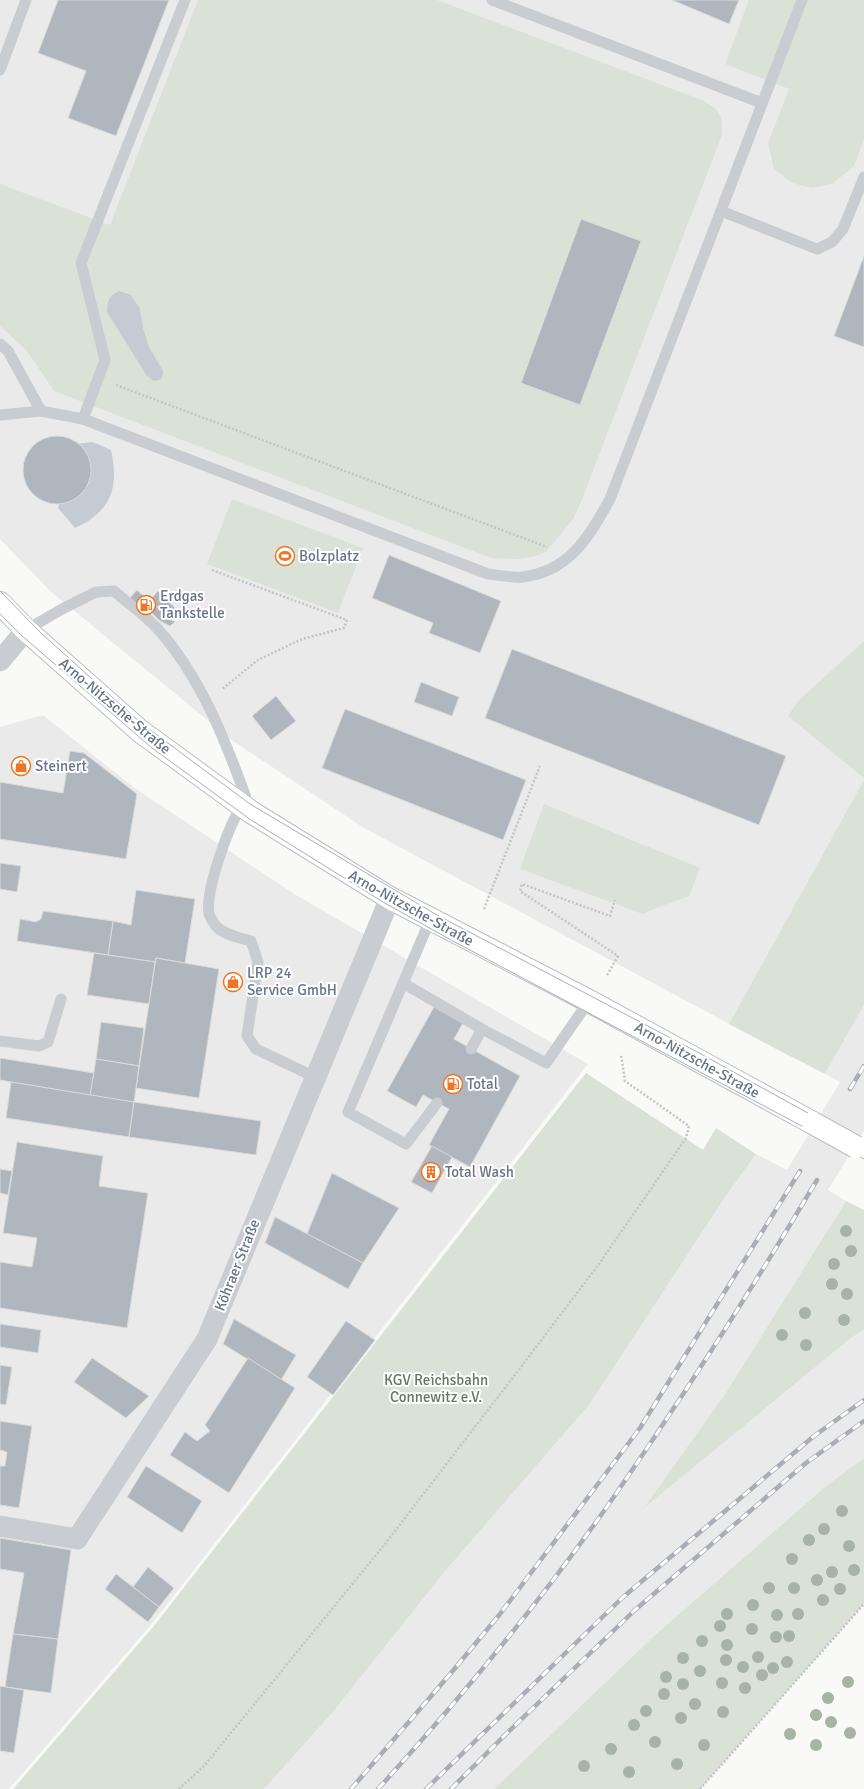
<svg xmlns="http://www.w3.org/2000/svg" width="864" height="1789" font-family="Signika,sans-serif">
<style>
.built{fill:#eaeaea}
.green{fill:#dae2d8}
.water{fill:#c4cbd2}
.building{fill:#b0b6be;stroke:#dbdbd9}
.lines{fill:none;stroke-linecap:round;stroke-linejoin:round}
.secondary-casing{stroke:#bbbfc5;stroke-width:24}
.path{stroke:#c3c4c7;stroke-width:2.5;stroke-dasharray:2 2;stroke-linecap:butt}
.service{stroke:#c9ccd0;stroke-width:11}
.minor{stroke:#c9ccd0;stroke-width:21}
.secondary{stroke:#fff;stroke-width:22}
.tram{stroke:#a9adb5;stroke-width:1}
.rail-casing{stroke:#a9adb5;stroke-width:4.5}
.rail{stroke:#fff;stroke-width:3;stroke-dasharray:9;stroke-linecap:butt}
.secondary-bridge-casing{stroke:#bbbfc5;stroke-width:24;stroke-linecap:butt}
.secondary-bridge{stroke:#fff;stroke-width:22}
.tree{fill:#a6b3a5}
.labels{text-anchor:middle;stroke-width:4;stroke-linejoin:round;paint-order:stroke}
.poi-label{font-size:15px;fill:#677489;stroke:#fff;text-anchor:start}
.street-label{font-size:15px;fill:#677489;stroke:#fff}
.park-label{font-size:15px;fill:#637a62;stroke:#fff}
</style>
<rect width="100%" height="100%" fill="#f9f9f7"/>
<g class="built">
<polygon points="0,0 864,0 864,927 791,1057 364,828 233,741 50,591 0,539"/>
<polygon points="43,715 136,789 296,895 588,1064 155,1620 9,1789 0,1789 0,727"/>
<polygon points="864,1005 864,1131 828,1190 846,1201 727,1391 646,1506 851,1338 864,1330 864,1458 826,1486 656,1634 494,1789 264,1789 333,1712 447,1569 589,1405 726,1196 756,1154 787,1170 840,1082 825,1074"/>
</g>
<g class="green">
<path d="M198,0H437L704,101C721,111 722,115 722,135L581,502L573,519L546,552L533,557L518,559L491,558L54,391L27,351L0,326V184L110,225Z"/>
<polygon points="749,0 864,0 864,139 854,166 832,184 812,188 792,183 774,169 768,143 789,89 725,64"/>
<polygon points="232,499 363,548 338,613 207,564"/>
<polygon points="864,641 864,778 788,716 798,701"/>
<polygon points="864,780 864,1005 825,1074 729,1024"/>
<polygon points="544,804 700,868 689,896 659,907 643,914 520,869"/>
<polygon points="586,1073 703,1150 716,1128 756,1154 726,1196 589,1405 447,1569 333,1712 264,1789 13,1789 153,1627"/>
<polygon points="846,1201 864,1210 864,1330 851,1338 644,1508 727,1391"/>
<polygon points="864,1458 864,1604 700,1789 494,1789 656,1634 826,1486"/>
</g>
<g class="water">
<path d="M119,291L131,295L140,309L143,328L149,347L163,371L162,379L154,381L147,376L107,312C107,301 109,296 119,291Z"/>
<path d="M93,442L111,450C119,487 112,511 75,528L58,508L75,444Z"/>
</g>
<g class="building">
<polygon points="58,0 169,0 116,136 68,118 86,71 38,53"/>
<polygon points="672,0 739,0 729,24"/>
<polygon points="581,219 641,241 580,405 521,383"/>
<polygon points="864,256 864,347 834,336"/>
<circle cx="57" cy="470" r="34"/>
<polygon points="389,555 501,601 480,653 429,633 433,623 372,598"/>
<polygon points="137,590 151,603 150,600 175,622 170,626 160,621 151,612 147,615 130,598"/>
<polygon points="158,591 180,613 172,621 150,600"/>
<polygon points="512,649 786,756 759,825 485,718"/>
<polygon points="421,682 459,697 452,716 414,702"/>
<polygon points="276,696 296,721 271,740 252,716"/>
<polygon points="345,709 526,780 503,840 322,768"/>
<polygon points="70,751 84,753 137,794 126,859 0,839 0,782 63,793"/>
<polygon points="0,863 21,866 17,892 0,889"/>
<polygon points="136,890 195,899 185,963 156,958 155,962 108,955 113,921 131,925"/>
<polygon points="43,911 113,921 108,955 17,941 20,919 36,922 41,919"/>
<polygon points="94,953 155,962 149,1004 87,995"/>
<polygon points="156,958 219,969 199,1098 136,1088"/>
<polygon points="434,1007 463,1023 454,1039 520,1076 470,1167 429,1145 449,1109 423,1095 416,1107 387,1091"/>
<polygon points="101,1022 144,1028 139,1066 96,1059"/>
<polygon points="0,1058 94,1073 90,1096 0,1080"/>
<polygon points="96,1059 139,1066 134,1102 90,1096"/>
<polygon points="11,1082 134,1102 129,1137 6,1118"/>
<polygon points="134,1102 261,1121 256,1155 129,1137"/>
<polygon points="17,1142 103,1156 99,1186 148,1193 127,1328 0,1308 0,1262 32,1267 37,1238 3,1233"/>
<polygon points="432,1146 452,1157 432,1193 411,1182"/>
<polygon points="0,1169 12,1171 8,1195 0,1193"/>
<polygon points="332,1173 399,1208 363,1263 307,1234"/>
<polygon points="275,1217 363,1263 348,1289 265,1243"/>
<polygon points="234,1319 296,1355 281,1380 223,1344"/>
<polygon points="346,1321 375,1340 333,1395 307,1377"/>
<polygon points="0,1324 41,1330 38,1353 0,1347"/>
<polygon points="92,1358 149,1396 126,1418 74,1382"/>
<polygon points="248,1358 295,1388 229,1493 170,1455 185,1432 197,1441 210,1431 205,1425"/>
<polygon points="0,1365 12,1367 6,1405 0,1404"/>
<polygon points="0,1421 32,1426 19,1508 0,1505 0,1466 5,1466 7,1452 0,1450"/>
<polygon points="146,1466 202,1501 182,1533 127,1497"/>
<polygon points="0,1538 71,1550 58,1639 13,1634 24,1573 0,1569"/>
<polygon points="148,1567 174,1588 159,1607 133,1587"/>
<polygon points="116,1574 159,1607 148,1622 105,1589"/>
<polygon points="13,1634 58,1639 51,1693 5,1687"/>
<polygon points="0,1686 24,1690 14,1753 0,1751"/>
</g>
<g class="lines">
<defs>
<polyline id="secondary" points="0,603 26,630 140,731 251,812 390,898 589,1001 813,1123"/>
</defs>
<use href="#secondary" class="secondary-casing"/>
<g class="path">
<polyline points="116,385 547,547"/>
<polyline points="212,570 347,620 344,628 302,639 258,660 222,689"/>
<polyline points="484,909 540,766"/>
<polyline points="607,975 618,956 520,891 522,884 610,916 615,900"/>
<polyline points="179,1789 204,1766 385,1544 511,1380 599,1264 686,1138 689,1126 625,1081 621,1054"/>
<polyline points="700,1789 864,1604"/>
</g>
<g class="service">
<polyline points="492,0 762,103"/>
<polyline points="0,70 26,0"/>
<polyline points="721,211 817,249 832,242 843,229 864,177"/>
<polyline points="0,344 8,351 41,411"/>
<path d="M0,415L41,411L83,419L488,574C499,575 511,578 522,577C569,572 589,537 610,499L802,0"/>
<polyline points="83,419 105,360 81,263 185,0"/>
<path d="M26,630L62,609L96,592L114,591C128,603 143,614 156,627C201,676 227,744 249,806"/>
<path d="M242,806C229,824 205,891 209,914C210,917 214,924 217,927C225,935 240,938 251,941L258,962L247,1036L256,1049L315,1077"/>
<polyline points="430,920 348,1112 406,1144 437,1103"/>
<polyline points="403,983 482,1029 546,1063 589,1001"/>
<polyline points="0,1041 39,1046 48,1042 61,999"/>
<polyline points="471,1049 482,1029"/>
</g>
<g class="minor">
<polyline points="0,661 26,630"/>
<polyline points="0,1526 77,1539 207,1339 390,898"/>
</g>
<use href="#secondary" class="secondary"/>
<g class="tram">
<polyline points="0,591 41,633 141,723 250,804 437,915 701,1054 864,1144"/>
<polyline points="0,614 21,635 152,748 251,820 383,902 451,940 864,1159"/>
</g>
<defs>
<g id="rail">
<polyline points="850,1089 864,1066"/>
<polyline points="351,1789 451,1673 500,1614 640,1428 800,1171"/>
<path d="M378,1789C461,1698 540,1602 611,1501C683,1397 752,1289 817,1180"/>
<polyline points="426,1789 622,1598 814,1436 864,1400"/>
<polyline points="451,1789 505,1735 635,1610 806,1463 864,1421"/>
</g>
</defs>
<use href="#rail" class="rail-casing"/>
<use href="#rail" class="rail"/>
<defs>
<polyline id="secondary-bridge" points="813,1123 856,1147"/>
</defs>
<use href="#secondary-bridge" class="secondary-bridge-casing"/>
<use href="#secondary-bridge" class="secondary-bridge"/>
</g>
<g class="tree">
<circle cx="846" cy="1231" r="6"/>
<circle cx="851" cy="1251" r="6"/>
<circle cx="834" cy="1264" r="6"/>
<circle cx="832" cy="1284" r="6"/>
<circle cx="847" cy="1294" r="6"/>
<circle cx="805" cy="1313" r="6"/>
<circle cx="844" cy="1320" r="6"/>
<circle cx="782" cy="1335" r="6"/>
<circle cx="806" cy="1345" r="6"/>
<circle cx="842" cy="1511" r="6"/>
<circle cx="824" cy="1529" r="6"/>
<circle cx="809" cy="1540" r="6"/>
<circle cx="849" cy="1546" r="6"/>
<circle cx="792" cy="1559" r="6"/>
<circle cx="854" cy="1570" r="6"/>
<circle cx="832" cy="1572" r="6"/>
<circle cx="817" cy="1580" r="6"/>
<circle cx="769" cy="1588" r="6"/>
<circle cx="794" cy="1588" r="6"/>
<circle cx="840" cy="1589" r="6"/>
<circle cx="823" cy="1600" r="6"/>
<circle cx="753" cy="1605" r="6"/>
<circle cx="727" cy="1614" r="6"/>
<circle cx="798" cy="1614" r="6"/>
<circle cx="777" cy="1615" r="6"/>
<circle cx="720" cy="1626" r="6"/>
<circle cx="752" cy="1629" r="6"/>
<circle cx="789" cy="1636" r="6"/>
<circle cx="776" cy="1637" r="6"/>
<circle cx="702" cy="1641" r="6"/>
<circle cx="727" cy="1645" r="6"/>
<circle cx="758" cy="1657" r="6"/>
<circle cx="683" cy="1658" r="6"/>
<circle cx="726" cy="1660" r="6"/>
<circle cx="787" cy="1662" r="6"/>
<circle cx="743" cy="1667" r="6"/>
<circle cx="773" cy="1668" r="6"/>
<circle cx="700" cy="1671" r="6"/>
<circle cx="762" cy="1675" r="6"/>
<circle cx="666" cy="1677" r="6"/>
<circle cx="848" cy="1682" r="6"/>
<circle cx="722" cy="1683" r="6"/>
<circle cx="683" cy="1684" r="6"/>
<circle cx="745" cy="1688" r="6"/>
<circle cx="664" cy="1694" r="6"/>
<circle cx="828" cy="1698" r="6"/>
<circle cx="695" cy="1704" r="6"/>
<circle cx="646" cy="1711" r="6"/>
<circle cx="723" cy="1712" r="6"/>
<circle cx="816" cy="1715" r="6"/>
<circle cx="681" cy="1718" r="6"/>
<circle cx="831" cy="1722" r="6"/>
<circle cx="634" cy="1725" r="6"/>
<circle cx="850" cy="1733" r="6"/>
<circle cx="790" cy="1734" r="6"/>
<circle cx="655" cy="1742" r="6"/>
<circle cx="704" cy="1745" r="6"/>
<circle cx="816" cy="1745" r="6"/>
<circle cx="611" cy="1749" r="6"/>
<circle cx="677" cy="1764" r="6"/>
<circle cx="584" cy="1766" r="6"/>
<circle cx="629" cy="1772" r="6"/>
</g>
<defs>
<symbol id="stadium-ring" viewBox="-11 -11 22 22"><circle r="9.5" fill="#fff" stroke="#ec7624" stroke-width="1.5"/><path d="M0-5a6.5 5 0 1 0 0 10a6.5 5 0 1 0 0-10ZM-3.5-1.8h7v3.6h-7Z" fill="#ec7624"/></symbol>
<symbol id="fuel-ring" viewBox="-11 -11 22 22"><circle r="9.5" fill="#fff" stroke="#ec7624" stroke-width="1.5"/><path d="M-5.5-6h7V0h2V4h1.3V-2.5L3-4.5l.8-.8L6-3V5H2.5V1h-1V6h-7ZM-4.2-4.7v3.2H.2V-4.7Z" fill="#ec7624"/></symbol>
<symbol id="shop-ring" viewBox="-11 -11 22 22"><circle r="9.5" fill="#fff" stroke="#ec7624" stroke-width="1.5"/><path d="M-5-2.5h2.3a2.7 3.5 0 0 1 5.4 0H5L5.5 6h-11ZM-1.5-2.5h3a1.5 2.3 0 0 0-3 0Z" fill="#ec7624"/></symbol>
<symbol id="building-ring" viewBox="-11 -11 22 22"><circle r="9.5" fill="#fff" stroke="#ec7624" stroke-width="1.5"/><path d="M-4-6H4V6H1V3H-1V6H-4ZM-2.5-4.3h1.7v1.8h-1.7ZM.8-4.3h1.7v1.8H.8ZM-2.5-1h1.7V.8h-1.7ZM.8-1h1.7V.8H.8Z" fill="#ec7624"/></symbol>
</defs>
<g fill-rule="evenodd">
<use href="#stadium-ring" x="274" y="545" width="22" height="22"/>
<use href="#fuel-ring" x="135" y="594" width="22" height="22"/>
<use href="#shop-ring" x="10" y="755" width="22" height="22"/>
<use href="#shop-ring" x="222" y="971" width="22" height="22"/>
<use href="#fuel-ring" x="442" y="1073" width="22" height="22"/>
<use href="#building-ring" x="420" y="1161" width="22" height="22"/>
</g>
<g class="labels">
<g class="poi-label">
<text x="299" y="561">Bolzplatz</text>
<text x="160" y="601">Erdgas<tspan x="160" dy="17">Tankstelle</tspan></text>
<text x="35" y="771">Steinert</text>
<text x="247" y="978">LRP 24<tspan x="247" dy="17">Service GmbH</tspan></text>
<text x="467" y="1089">Total</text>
<text x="445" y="1177">Total Wash</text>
</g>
<g class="street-label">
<text transform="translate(115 706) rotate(40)" y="5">Arno-Nitzsche-Straße</text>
<text transform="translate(411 908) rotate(29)" y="5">Arno-Nitzsche-Straße</text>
<text transform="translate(697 1060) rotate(29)" y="5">Arno-Nitzsche-Straße</text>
<text transform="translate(237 1265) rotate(-68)" y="5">Köhraer Straße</text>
</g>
<g class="park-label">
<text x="436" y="1385">KGV Reichsbahn<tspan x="436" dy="17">Connewitz e.V.</tspan></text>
</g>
</g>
</svg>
